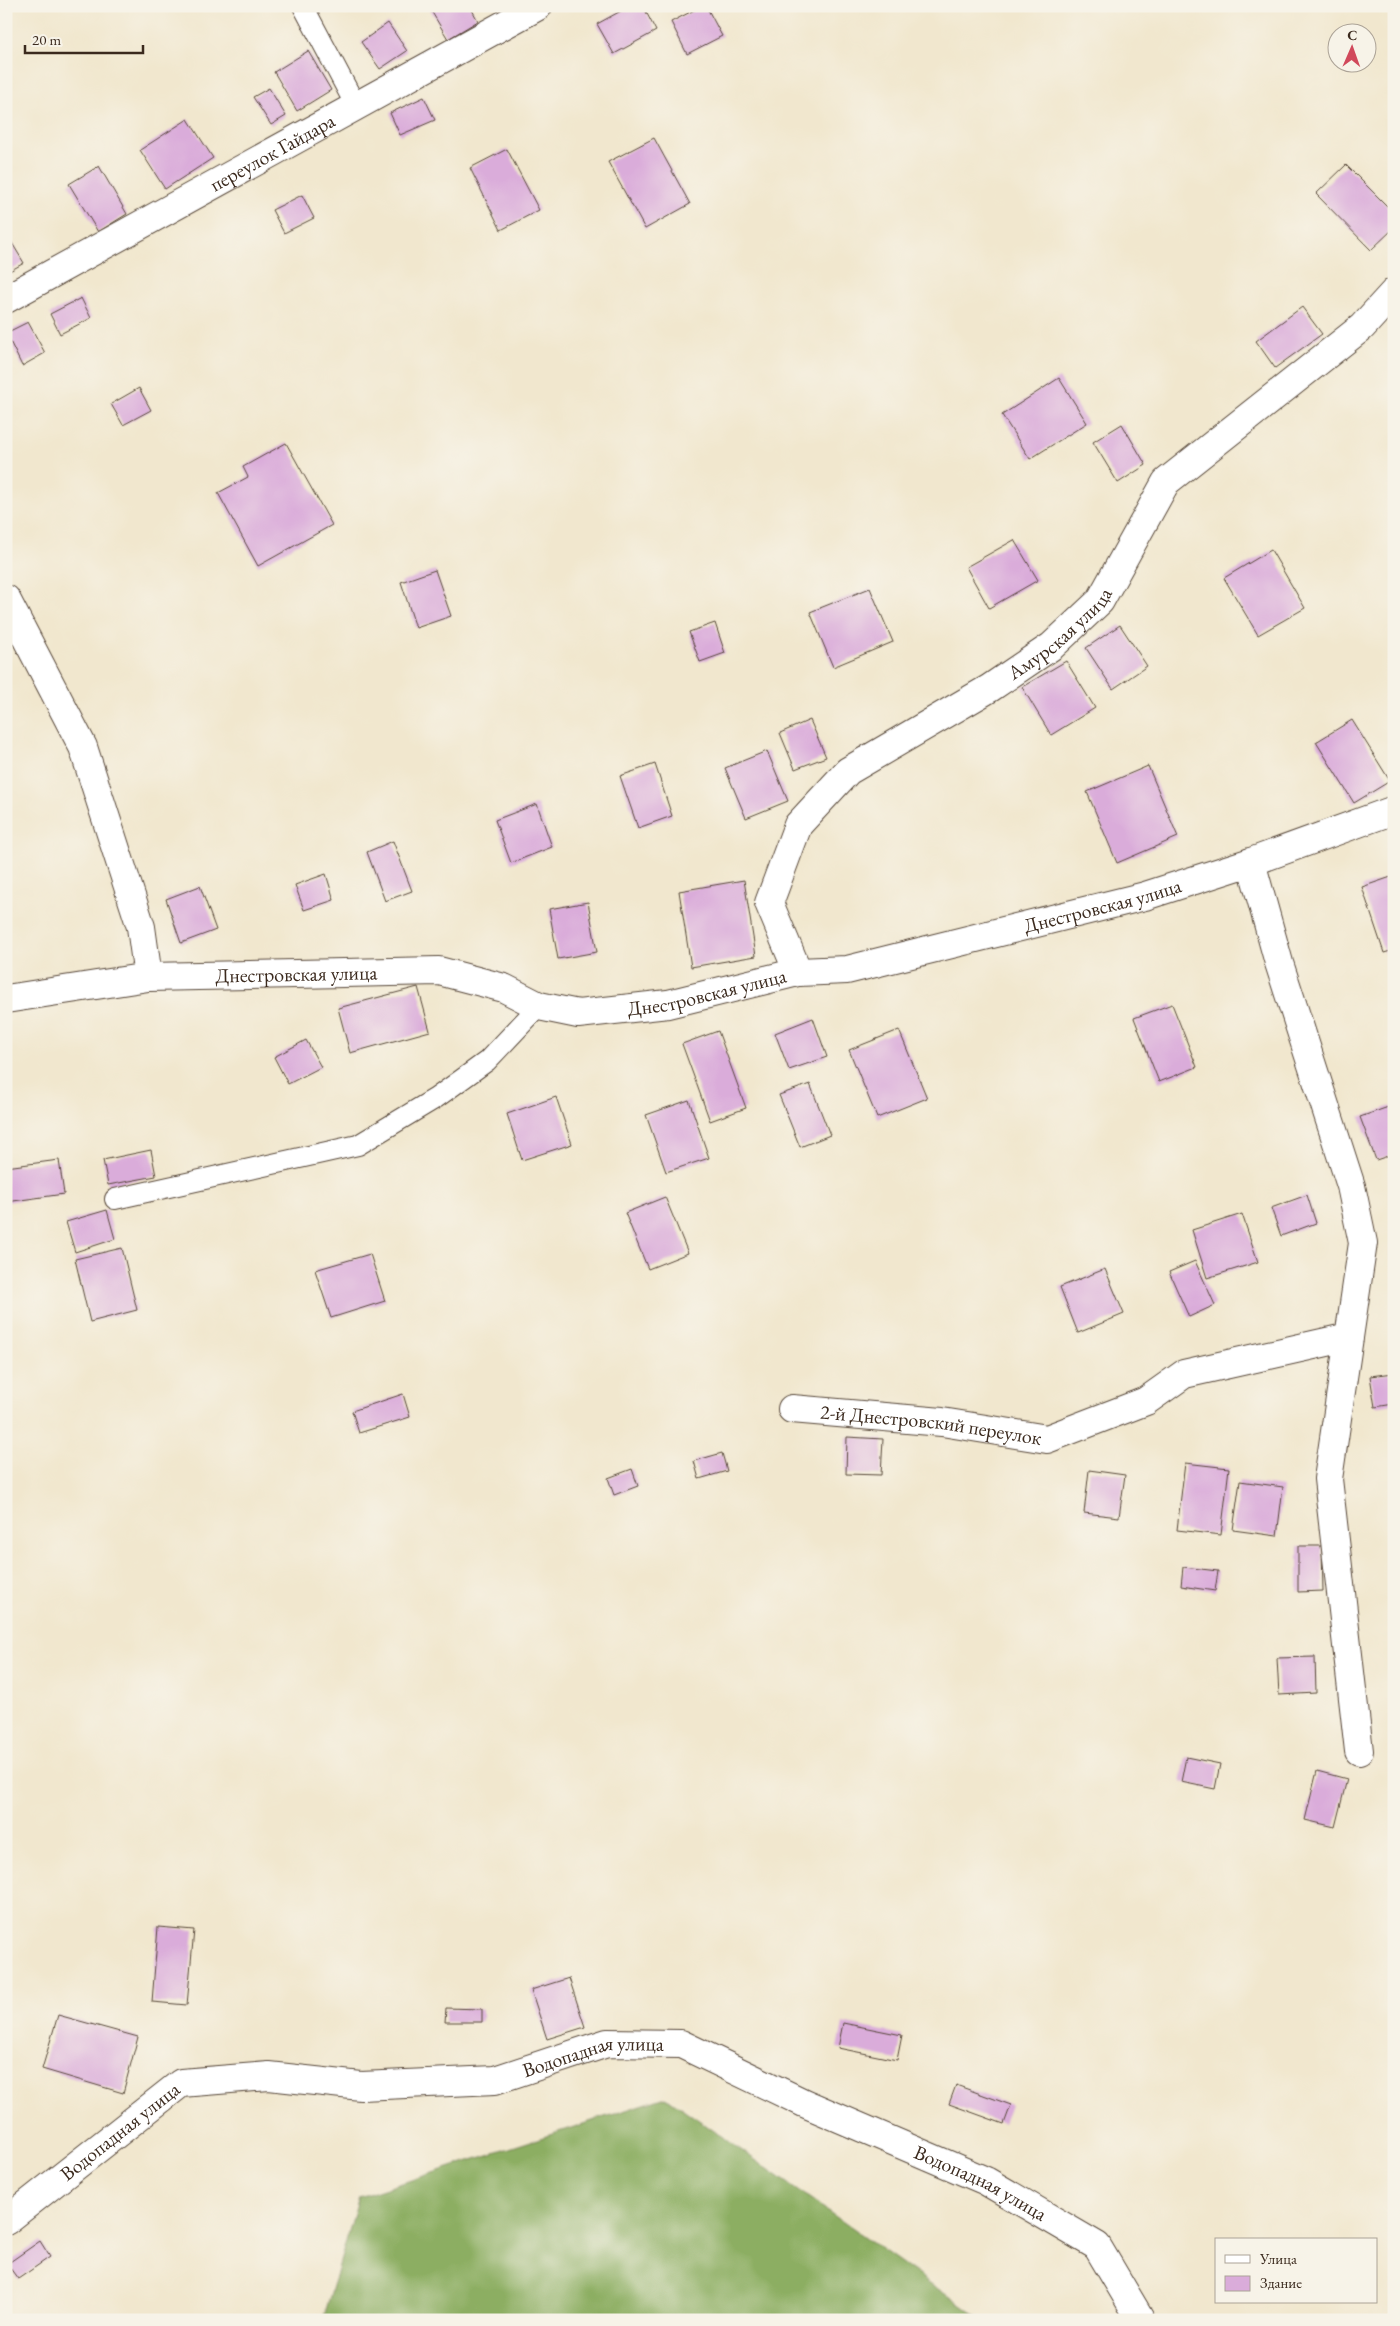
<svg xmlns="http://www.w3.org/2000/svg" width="1400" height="2326" font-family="'EB Garamond',serif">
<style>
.forest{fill:#8cae62;stroke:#646c40}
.building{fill:#daacda}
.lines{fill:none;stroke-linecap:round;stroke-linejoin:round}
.service-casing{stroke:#564638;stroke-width:22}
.minor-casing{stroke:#564638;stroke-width:30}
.service{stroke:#fff;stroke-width:20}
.minor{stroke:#fff;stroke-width:28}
.labels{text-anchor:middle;stroke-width:4;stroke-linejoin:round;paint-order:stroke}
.street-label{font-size:20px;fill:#3b2a1e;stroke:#f7f3e8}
</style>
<rect width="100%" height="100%" fill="#f7f3e8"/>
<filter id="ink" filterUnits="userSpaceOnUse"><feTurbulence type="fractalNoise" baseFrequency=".02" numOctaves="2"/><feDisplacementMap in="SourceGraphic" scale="10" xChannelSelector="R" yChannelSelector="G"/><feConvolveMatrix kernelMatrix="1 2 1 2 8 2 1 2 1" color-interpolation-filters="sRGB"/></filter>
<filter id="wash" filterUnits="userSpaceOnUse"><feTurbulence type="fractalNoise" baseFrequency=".0096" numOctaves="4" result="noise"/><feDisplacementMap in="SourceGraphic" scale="20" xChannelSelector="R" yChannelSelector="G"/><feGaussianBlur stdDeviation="1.12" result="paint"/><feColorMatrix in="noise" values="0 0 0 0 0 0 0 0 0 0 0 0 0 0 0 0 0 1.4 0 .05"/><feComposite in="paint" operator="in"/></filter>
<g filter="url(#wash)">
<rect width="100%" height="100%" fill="#f1e7ce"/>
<polygon class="forest" points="666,2097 982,2320 323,2320 359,2197"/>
<g id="blocks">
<g class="building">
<polygon points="434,6 470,6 478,21 448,39 430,9"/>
<polygon points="630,6 643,6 656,31 614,54 597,24"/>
<polygon points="702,6 706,6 722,36 687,54 671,22"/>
<polygon points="388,23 407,51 380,69 361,42"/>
<polygon points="308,51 331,90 297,111 274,72"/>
<polygon points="269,88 286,116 271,125 253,97"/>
<polygon points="424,97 435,120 400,135 390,113"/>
<polygon points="188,119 213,158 165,189 140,150"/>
<polygon points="654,138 690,204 645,229 608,162"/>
<polygon points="507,149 539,210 501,230 470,168"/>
<polygon points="1346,165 1394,213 1394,228 1371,250 1316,194"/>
<polygon points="99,166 127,214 98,232 69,184"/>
<polygon points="302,195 314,218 284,233 272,210"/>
<polygon points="6,233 24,263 6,273"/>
<polygon points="81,298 91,318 60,334 50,314"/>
<polygon points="1302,307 1322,334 1275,368 1256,341"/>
<polygon points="28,322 45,353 22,366 6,333"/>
<polygon points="1059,378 1087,423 1030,459 1002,415"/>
<polygon points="139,388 151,410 123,425 111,404"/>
<polygon points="1122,424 1146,465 1118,483 1093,442"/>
<polygon points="286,443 332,525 258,566 218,493 248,477 243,467"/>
<polygon points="1014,540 1038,580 989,608 966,567"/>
<polygon points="1271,550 1305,608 1258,635 1224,578"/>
<polygon points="435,570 451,616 416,628 401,582"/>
<polygon points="870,588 893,642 833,667 810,612"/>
<polygon points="715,623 725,653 700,662 689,632"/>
<polygon points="1120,625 1147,666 1113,689 1086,648"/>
<polygon points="1066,661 1095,708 1051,735 1022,687"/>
<polygon points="810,720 826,757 795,769 780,733"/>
<polygon points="1352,720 1390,781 1354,803 1316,742"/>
<polygon points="767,751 788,801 746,818 725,768"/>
<polygon points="655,764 672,816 638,828 620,776"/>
<polygon points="1148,766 1178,837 1117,863 1087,792"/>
<polygon points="537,804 552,847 511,863 495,820"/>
<polygon points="393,841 412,891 385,901 367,852"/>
<polygon points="326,874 334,900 304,910 295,885"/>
<polygon points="1394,876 1394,950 1384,953 1362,887"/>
<polygon points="744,880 756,956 691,967 679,891"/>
<polygon points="200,886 216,930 181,943 166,899"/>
<polygon points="588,902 597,952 558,959 549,909"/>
<polygon points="418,987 430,1031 350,1053 338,1008"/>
<polygon points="1172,1004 1197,1067 1159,1082 1134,1018"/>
<polygon points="813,1018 827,1057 789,1070 775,1033"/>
<polygon points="899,1030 927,1098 877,1118 849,1050"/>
<polygon points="718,1031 746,1108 710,1121 682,1044"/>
<polygon points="306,1040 321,1067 288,1084 274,1057"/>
<polygon points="810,1084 830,1135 800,1147 779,1095"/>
<polygon points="556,1097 572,1144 522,1160 507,1114"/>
<polygon points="689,1100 709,1158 666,1172 646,1115"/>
<polygon points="1394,1105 1394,1154 1376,1160 1360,1117"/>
<polygon points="151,1150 156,1176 108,1185 103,1160"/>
<polygon points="59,1160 64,1194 6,1202 6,1167"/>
<polygon points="1307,1195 1316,1223 1281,1236 1271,1208"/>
<polygon points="665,1197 688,1253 648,1269 625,1213"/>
<polygon points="107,1210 115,1239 75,1252 66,1222"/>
<polygon points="1242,1214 1258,1262 1207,1278 1192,1230"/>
<polygon points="122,1248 137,1310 90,1322 75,1259"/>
<polygon points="370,1254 385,1301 331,1318 315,1270"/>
<polygon points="1195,1261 1215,1305 1189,1317 1169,1272"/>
<polygon points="1105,1269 1124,1314 1078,1333 1060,1287"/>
<polygon points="1394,1373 1394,1404 1375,1407 1370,1376"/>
<polygon points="403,1394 410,1417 359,1433 352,1411"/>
<polygon points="847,1437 883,1439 881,1475 846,1474"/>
<polygon points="722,1453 727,1471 699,1479 694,1461"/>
<polygon points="1185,1463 1229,1468 1221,1535 1177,1530"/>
<polygon points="632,1469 638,1486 614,1495 608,1478"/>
<polygon points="1089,1470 1125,1475 1119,1517 1084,1513"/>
<polygon points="1240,1481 1283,1487 1277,1536 1233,1530"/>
<polygon points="1298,1546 1322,1546 1323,1591 1298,1592"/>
<polygon points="1183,1567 1218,1571 1215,1591 1181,1586"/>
<polygon points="1315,1657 1316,1693 1279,1695 1277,1658"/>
<polygon points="1186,1757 1220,1764 1215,1789 1181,1782"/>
<polygon points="1317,1771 1347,1779 1335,1827 1305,1820"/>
<polygon points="158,1927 194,1930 187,2005 152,2002"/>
<polygon points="569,1978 585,2027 547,2039 531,1990"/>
<polygon points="446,2008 482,2009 482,2022 445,2022"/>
<polygon points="58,2015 138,2037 123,2093 42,2069"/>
<polygon points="843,2023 902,2035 897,2060 838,2048"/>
<polygon points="956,2085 1011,2105 1004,2124 949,2104"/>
<polygon points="40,2241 50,2257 18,2279 7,2264"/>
</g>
</g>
</g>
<g filter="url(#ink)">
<use href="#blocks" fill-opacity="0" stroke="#564638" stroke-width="1"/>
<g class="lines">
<defs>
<g id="service">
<polyline points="303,6 356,106"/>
<polyline points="115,1199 358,1145 436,1098 487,1061 539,1006"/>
</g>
<g id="minor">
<path id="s1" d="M6,299L538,6"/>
<polyline points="6,599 83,747 141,927 148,977"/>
<polyline points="1251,862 1279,963 1351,1186 1363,1243 1328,1479 1359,1751"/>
<path id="s2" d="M798,972L769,903L798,825L848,771L990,688L1052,646L1100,601L1166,482L1362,327L1394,292"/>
<path id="s3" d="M6,999L148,977L439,971L504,988L539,1006L578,1014L668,1004L798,972L847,970L1145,896L1251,862L1394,810"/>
<path id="s4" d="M792,1409L942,1422L1047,1439L1146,1401L1184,1374L1349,1337"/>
<path id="s5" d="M6,2221L181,2083L269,2076L361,2086L495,2080L607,2043L681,2044L804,2103L986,2181L1097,2246L1141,2320"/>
</g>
</defs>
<use href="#service" class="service-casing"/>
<use href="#minor" class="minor-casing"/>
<use href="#service" class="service"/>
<use href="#minor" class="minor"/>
</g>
</g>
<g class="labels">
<g class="street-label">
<text dy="7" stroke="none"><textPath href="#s1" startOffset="304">переулок Гайдара</textPath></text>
<text dy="7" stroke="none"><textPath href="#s2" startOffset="485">Амурская улица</textPath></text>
<text dy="7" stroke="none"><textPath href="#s3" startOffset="1118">Днестровская улица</textPath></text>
<text dy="7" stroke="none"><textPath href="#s3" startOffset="292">Днестровская улица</textPath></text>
<text dy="7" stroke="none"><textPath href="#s3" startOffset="712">Днестровская улица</textPath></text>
<text dy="7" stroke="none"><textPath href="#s4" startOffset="140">2-й Днестровский переулок</textPath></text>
<text dy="7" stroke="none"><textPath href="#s5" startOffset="640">Водопадная улица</textPath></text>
<text dy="7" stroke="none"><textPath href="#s5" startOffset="145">Водопадная улица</textPath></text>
<text dy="7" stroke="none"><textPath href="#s5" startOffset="1060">Водопадная улица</textPath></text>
</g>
</g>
<rect width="1400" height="2326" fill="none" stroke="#f7f3e8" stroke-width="25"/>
<rect x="1215" y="2238" width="162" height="65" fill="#f7f3e8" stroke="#aca397"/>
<rect x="1225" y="2255" width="25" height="8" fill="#ffffff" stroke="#aca397"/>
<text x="1260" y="2264" font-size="15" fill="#3b2a1e">Улица</text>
<rect x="1225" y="2276" width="25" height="15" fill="#daacda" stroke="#aca397"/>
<text x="1260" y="2288" font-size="15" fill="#3b2a1e">Здание</text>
<g transform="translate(1352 48) rotate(2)"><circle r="24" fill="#f7f3e8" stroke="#aca397"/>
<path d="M0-4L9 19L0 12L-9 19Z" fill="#d1495b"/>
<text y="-8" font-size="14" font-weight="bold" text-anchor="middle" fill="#3b2a1e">С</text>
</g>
<path d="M25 45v8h118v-8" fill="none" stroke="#3b2a1e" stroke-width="2.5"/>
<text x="32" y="45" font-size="15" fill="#3b2a1e" stroke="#f7f3e8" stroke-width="4" paint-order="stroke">20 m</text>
</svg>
